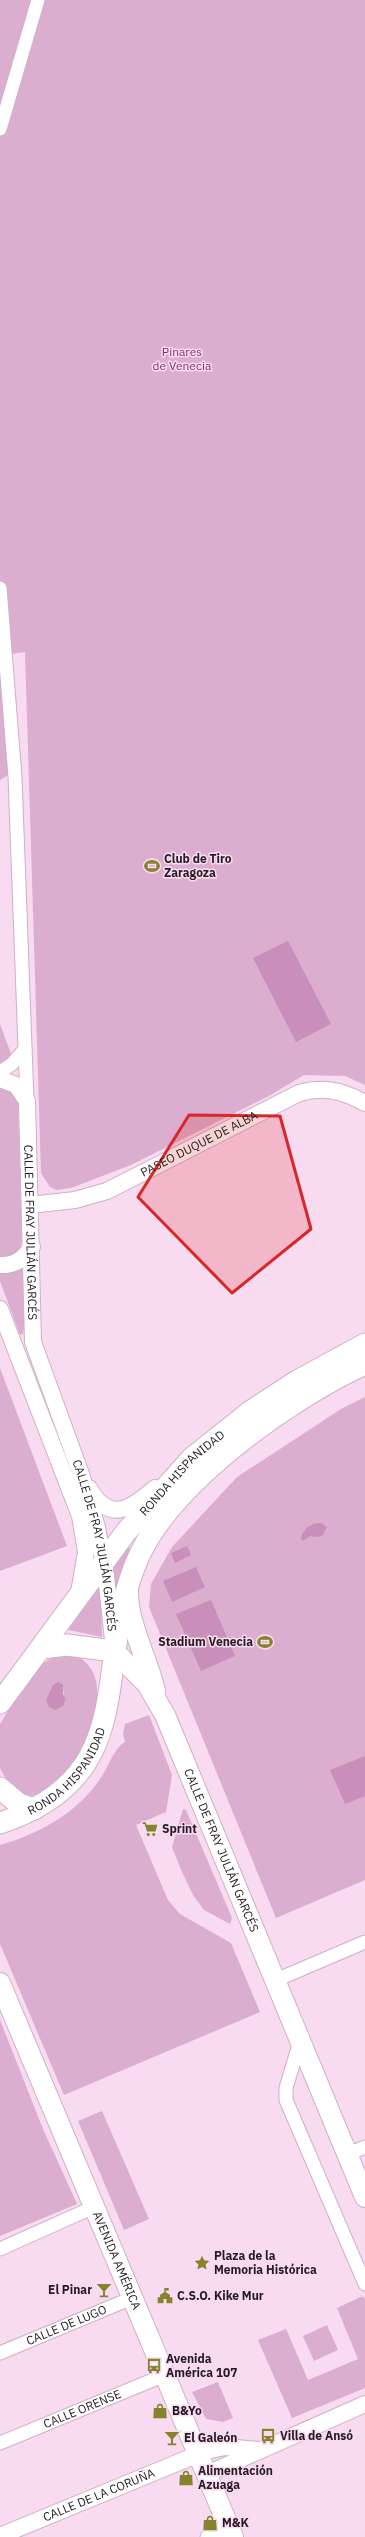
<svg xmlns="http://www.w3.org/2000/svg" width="365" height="2537" font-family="'IBM Plex Sans',sans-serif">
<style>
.green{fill:#dbaecf;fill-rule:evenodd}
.water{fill:#c98eba}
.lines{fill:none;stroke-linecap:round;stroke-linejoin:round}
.minor-casing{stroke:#ceb0c6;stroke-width:15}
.tertiary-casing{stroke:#ceb0c6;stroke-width:18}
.primary-casing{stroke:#ceb0c6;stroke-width:22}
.trunk-casing{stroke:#ceb0c6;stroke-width:23}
.minor{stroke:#fff;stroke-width:13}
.tertiary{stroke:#fff;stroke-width:16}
.primary{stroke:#fff;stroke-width:20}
.trunk{stroke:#fff;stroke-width:21}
.marked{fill:#d62828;fill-opacity:0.2;stroke:#d62828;stroke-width:3;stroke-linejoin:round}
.labels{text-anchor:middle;stroke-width:3;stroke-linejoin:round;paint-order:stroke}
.park-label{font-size:12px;fill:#7a346c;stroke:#f9dbf1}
.poi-label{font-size:12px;font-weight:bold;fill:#261b23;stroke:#f9dbf1;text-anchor:start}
.street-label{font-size:12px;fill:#261b23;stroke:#f9dbf1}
</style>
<rect width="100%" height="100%" fill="#f9dbf1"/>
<g class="green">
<polygon points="0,0 365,0 365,1085 345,1076 304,1075 269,1096 131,1165 71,1188 56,1190 50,1187 41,1173 25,652 5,655 15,771 0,780"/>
<polygon points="0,1024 14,1062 0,1068"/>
<polygon points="0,1085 4,1085 15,1095 18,1102 22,1239 19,1253 0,1260"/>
<polygon points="23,1265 24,1328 23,1334 20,1335 0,1281 0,1272"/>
<polygon points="0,1368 67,1546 0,1571"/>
<polygon points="365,1397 365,1880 276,1918 149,1607 151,1584 172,1547 237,1477 341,1409"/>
<polygon points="125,1545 133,1551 118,1590 115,1590 113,1561"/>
<polygon points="97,1585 101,1586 102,1637 69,1630 68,1628"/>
<path d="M74,1655C132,1678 69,1799 26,1796L9,1785L0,1768V1724L18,1695L42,1664L54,1656ZM63,1688L65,1703L47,1697L51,1691Z"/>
<path d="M149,1715L172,1775L166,1812L136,1825L168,1900L180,1914L231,1943L260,2012L64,2095L0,1944V1845C39,1834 77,1813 100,1779C109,1767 113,1749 125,1742L123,1734L125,1724Z"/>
<polygon points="183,1809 186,1810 232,1918 230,1924 204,1910 193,1895 182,1872 172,1847"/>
<polygon points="0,2020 43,2129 77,2204 0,2236"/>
<polygon points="102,2111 149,2219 124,2230 78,2121"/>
<polygon points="363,2296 365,2300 365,2388 292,2418 258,2340 286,2329 308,2380 358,2359 337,2308"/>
<polygon points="327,2325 338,2350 314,2361 303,2336"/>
<polygon points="218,2382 233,2418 223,2422 206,2419 192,2392"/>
</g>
<g class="water">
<polygon points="288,941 331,1024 296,1042 253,958"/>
<path d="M321,1523L327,1527L323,1535L318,1537L310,1536L303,1541L301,1539C302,1530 311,1522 321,1523Z"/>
<polygon points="187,1546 191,1555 175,1563 171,1553"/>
<polygon points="196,1567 205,1587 172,1602 163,1581"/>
<polygon points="211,1600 235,1656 201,1671 176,1614"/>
<polygon points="58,1682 63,1685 63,1694 66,1699 63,1706 55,1710 49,1707 46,1700 53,1685"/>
<polygon points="365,1756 365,1796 345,1804 330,1770"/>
</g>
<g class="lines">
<defs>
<g id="minor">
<polyline points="0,129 38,0"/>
<polyline points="0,588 15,777 27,1101"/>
<polyline points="0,1072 12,1064 25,1049"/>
<polyline points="276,1980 365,1942"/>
<polyline points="301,2038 286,2088 286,2100 365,2284"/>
<polyline points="348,2154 365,2147"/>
<polyline points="0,2249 94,2207"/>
<path id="s1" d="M0,2353L132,2298"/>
<path id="s2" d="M0,2443L165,2375"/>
<polyline points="207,2537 229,2527"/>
</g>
<g id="tertiary">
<path id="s3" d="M0,1079L16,1085L27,1101L33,1342L81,1474L97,1527L106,1576L113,1640"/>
<path id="s4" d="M30,1205L75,1200L107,1191L299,1093C324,1086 343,1091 365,1103"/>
<path d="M0,1265C15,1266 23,1259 32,1247"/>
<polyline points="0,1309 80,1516 86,1552 79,1593"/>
<path d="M89,1488C109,1524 131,1509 155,1488"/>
<polyline points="207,2474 365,2404"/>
<path id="s5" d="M0,2536L206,2451L225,2447L259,2450"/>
</g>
<g id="primary">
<path d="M128,1591C127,1622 148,1659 155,1691"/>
<path id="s6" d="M114,1651L147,1684L165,1715L365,2197"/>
<path id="s7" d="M0,1983L233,2537"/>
</g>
<g id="trunk">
<polyline points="42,1648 67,1645 114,1651"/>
<path id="s8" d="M0,1703L126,1532L192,1458L251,1411L297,1381L365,1344"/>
<polyline points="0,1788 19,1804 34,1809"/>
<path id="s9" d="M0,1823C145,1775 90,1664 139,1556C174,1480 291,1398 365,1364"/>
</g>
</defs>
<use href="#minor" class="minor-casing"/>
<use href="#tertiary" class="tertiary-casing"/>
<use href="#primary" class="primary-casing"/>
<use href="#trunk" class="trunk-casing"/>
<use href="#minor" class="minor"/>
<use href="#tertiary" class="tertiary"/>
<use href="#primary" class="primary"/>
<use href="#trunk" class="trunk"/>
</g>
<path class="marked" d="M189,1115L280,1116L311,1229L232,1293L138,1197Z"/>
<defs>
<symbol id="stadium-bare" viewBox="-9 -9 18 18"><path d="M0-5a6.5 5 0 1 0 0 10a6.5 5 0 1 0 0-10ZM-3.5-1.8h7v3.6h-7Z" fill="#85832c" stroke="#f9dbf1" stroke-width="2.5" paint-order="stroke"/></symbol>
<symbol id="supermarket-bare" viewBox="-9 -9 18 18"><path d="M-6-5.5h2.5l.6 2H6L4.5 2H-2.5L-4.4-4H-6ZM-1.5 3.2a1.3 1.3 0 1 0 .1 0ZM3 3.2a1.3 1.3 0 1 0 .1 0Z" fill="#85832c" stroke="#f9dbf1" stroke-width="2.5" paint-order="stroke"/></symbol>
<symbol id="sight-bare" viewBox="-9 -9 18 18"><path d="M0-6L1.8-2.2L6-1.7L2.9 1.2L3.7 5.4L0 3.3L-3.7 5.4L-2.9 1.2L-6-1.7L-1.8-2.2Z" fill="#85832c" stroke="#f9dbf1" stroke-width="2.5" paint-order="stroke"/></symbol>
<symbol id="bar-bare" viewBox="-9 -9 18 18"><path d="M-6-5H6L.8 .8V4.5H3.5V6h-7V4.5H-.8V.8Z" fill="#85832c" stroke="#f9dbf1" stroke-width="2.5" paint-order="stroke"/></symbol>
<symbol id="civic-bare" viewBox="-9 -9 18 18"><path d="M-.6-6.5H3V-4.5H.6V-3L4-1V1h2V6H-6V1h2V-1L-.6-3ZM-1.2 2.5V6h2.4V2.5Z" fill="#85832c" stroke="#f9dbf1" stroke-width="2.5" paint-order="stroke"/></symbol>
<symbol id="bus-bare" viewBox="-9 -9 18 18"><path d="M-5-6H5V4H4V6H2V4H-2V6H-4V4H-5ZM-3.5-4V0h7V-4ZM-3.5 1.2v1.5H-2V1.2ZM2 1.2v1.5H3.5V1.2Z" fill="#85832c" stroke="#f9dbf1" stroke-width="2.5" paint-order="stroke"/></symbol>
<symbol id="shop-bare" viewBox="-9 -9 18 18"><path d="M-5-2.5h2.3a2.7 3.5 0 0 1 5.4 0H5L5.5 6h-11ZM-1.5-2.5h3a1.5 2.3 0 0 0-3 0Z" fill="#85832c" stroke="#f9dbf1" stroke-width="2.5" paint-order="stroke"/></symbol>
</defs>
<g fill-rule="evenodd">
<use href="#stadium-bare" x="141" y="855" width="22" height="22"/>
<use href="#stadium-bare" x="254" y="1631" width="22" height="22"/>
<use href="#supermarket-bare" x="139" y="1818" width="22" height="22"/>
<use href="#sight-bare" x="191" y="2252" width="22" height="22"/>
<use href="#bar-bare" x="93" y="2279" width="22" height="22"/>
<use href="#civic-bare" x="154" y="2285" width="22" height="22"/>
<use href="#bus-bare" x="143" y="2355" width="22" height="22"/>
<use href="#shop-bare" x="149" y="2400" width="22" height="22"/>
<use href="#bus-bare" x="257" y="2425" width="22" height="22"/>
<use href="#bar-bare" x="161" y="2427" width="22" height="22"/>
<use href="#shop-bare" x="175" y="2467" width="22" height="22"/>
<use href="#shop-bare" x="199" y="2512" width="22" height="22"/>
</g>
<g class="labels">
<g class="park-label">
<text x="182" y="356">Pinares<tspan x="182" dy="14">de Venecia</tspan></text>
</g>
<g class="poi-label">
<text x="164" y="863">Club de Tiro<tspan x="164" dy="14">Zaragoza</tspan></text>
<text x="253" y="1646" text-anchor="end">Stadium Venecia</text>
<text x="162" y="1833">Sprint</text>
<text x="214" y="2260">Plaza de la<tspan x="214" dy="14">Memoria Histórica</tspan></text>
<text x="92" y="2294" text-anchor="end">El Pinar</text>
<text x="177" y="2300">C.S.O. Kike Mur</text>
<text x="166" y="2363">Avenida<tspan x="166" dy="14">América 107</tspan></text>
<text x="172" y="2415">B&amp;Yo</text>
<text x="280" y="2440">Villa de Ansó</text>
<text x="184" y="2442">El Galeón</text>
<text x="198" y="2475">Alimentación<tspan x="198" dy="14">Azuaga</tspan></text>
<text x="222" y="2527">M&amp;K</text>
</g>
<g class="street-label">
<text dy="4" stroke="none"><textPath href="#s4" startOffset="182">PASEO DUQUE DE ALBA</textPath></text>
<text dy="4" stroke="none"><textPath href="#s3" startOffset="168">CALLE DE FRAY JULIÁN GARCÉS</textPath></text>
<text dy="4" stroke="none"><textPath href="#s8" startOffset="294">RONDA HISPANIDAD</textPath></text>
<text dy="4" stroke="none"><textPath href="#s3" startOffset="491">CALLE DE FRAY JULIÁN GARCÉS</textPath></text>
<text dy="4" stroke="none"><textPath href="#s9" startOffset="88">RONDA HISPANIDAD</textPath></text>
<text dy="4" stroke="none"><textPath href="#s6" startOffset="229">CALLE DE FRAY JULIÁN GARCÉS</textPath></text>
<text dy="4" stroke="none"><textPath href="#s7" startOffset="301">AVENIDA AMÉRICA</textPath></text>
<text dy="4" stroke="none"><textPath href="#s1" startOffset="72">CALLE DE LUGO</textPath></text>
<text dy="4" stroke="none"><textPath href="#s2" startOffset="89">CALLE ORENSE</textPath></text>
<text dy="4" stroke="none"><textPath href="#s5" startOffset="107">CALLE DE LA CORUÑA</textPath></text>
</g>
</g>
</svg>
